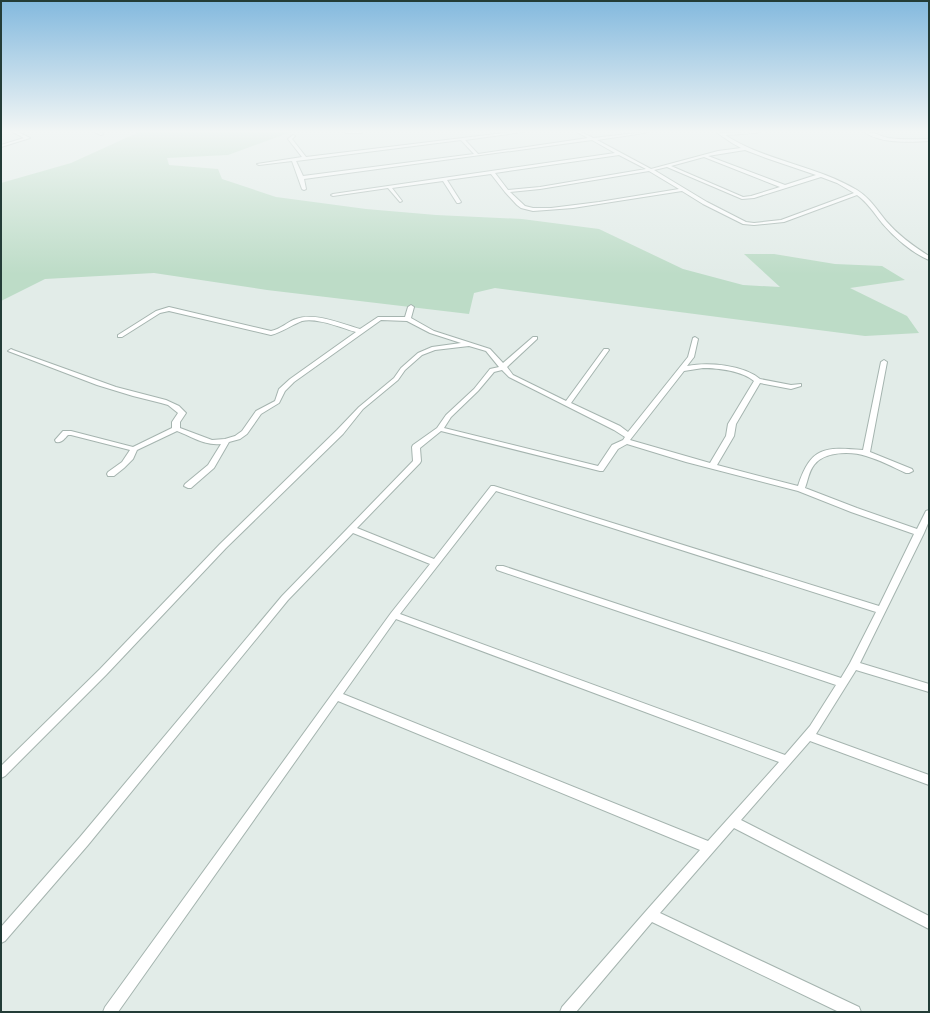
<svg xmlns="http://www.w3.org/2000/svg" width="930" height="1013" font-family="'PT Sans',sans-serif">
<style>
.green{fill:#bddcc7}
.lines{fill:none;stroke-linecap:round;stroke-linejoin:round}
.minor-casing{stroke:#a5b4af;stroke-width:2}
.minor{fill:#fff;fill-rule:evenodd}
</style>
<rect width="100%" height="100%" fill="#e2ece8"/>
<polygon class="green" points="139,132 291,132 228,155 167,158 169,165 218,169 222,179 276,197 366,209 436,215 522,219 599,229 683,269 743,285 780,287 744,254 774,254 835,264 882,266 905,280 850,288 907,316 919,333 865,336 495,288 474,293 469,314 267,290 154,273 45,279 1,301 1,183 71,163"/>
<g class="lines">
<defs>
<g id="minor">
<polygon points="13,132 18,132 30,138 1,147 1,145 24,138"/>
<polygon points="94,132 99,132 103,134 101,135"/>
<polygon points="344,132 363,132 361,133 346,133"/>
<path d="M513,132H522L465,140L478,154L588,138L577,132H581L593,138L646,132L644,133L597,140L651,169L718,151L741,148L732,143L716,132L722,133L758,132L756,133L725,135C765,161 815,165 857,190C870,198 877,210 886,221C898,235 913,246 929,256V260C912,253 894,237 882,223C874,213 868,203 857,195L784,222L754,225L743,224L703,204L682,191L573,208L533,211L521,208L517,205L505,192L491,174L447,180L461,202L459,203H457L443,181L392,188L402,201L400,202L388,188L333,196L331,195L333,194L615,153L592,140L304,179L306,189L304,190L302,189L292,161L259,165L257,164L302,157L288,139L293,135L295,136L292,139L306,157ZM461,140L474,154L303,176L296,161ZM745,150L766,158L816,175L785,185L708,156ZM619,155L646,169L540,187L508,190L495,173ZM704,157L780,187L751,196L743,197L671,166ZM667,167L742,199L754,198L821,177L837,183L854,193L781,220L754,223L746,222L707,202L654,170ZM649,171L679,189L599,202L551,208H533L525,206L510,192L540,189Z"/>
<path d="M864,132C872,131 880,136 888,138C902,140 915,139 929,139V141C908,142 882,144 864,132Z"/>
<path d="M411,305L414,307L411,318L434,331L490,349L503,363L533,337H537V339L507,367L513,375L566,401L604,349H608L609,350L571,403L620,426L628,432L688,357L693,338L695,337L698,339L694,357L687,366C709,362 743,365 760,379L791,385L801,384V386L791,389L760,383L736,424L734,436L717,465L798,486C811,446 825,447 863,450L881,362L884,360L887,362L870,452L912,469L913,471L909,473H906C893,467 880,460 866,456C852,451 824,451 814,465C809,471 808,480 805,488L857,508L917,529L926,511L929,510V521L924,533L860,663L929,684V692L856,670L816,734L929,775V785L810,741L741,820L929,916V929L734,828L660,913L859,1007L861,1012H839L652,922L576,1012H560L562,1007L646,911L700,850L338,701L118,1012H103L105,1007L391,613L430,564L353,533L288,600L88,845L5,941L1,943V927L80,837L282,596L413,461L412,447L413,445L437,428L446,415L474,389L490,369L499,367L486,351L469,346L435,350L422,355L405,370L398,380L363,409L343,434L226,548L106,675L5,776L1,778V766L100,669L220,544L337,430L359,407L394,378L401,368L418,353L432,347L461,343L430,333L407,321L381,320L294,382L285,391L279,403L261,414L247,434L240,439L229,442L214,468L191,488H188L184,486L185,484L208,465L221,444C204,446 191,436 177,431L137,450L133,459L124,468L114,476H108L107,474L108,472L122,462L130,450L71,435H68C64,439 62,443 56,442L55,440L63,431H71L133,447L172,428V422L178,413L168,405L161,403L133,396L97,385L8,351L11,349L13,350L116,387L166,400L179,406L186,413L180,422V428L212,440L225,439L235,436L242,431L256,411L275,401L279,389L290,379L356,332C342,328 316,317 302,321C291,325 283,332 271,335L169,311L160,313L122,337H118V335L156,311L169,307L271,331C281,329 287,322 296,319C315,312 341,324 360,329L378,317H405L408,307ZM703,368C719,368 742,371 754,381L728,424L726,436L710,463L630,440L684,371ZM502,370L509,377L614,430L625,437L623,440L612,445L598,466L444,428L451,417L478,391L494,372ZM441,431L600,471H603L618,449L627,444L686,462L798,491L851,512L914,534L879,606L494,486H491L434,559L357,528L420,463L421,461L420,448ZM496,491L876,612L850,663L841,678L503,566H497L496,568L497,570L836,685L810,726L785,755L400,614ZM396,619L779,762L708,841L343,694Z"/>
</g>
</defs>
<use href="#minor" class="minor-casing"/>
<use href="#minor" class="minor"/>
</g>
<linearGradient id="sky" x2="0" y2="1"><stop stop-color="#83b9de"/><stop offset="0.48" stop-color="#f2f6f5"/><stop offset="1" stop-color="#f2f6f5" stop-opacity="0"/></linearGradient>
<rect width="930" height="274" fill="url(#sky)"/>
<rect width="930" height="1013" fill="none" stroke="#233c37" stroke-width="4"/>
</svg>
